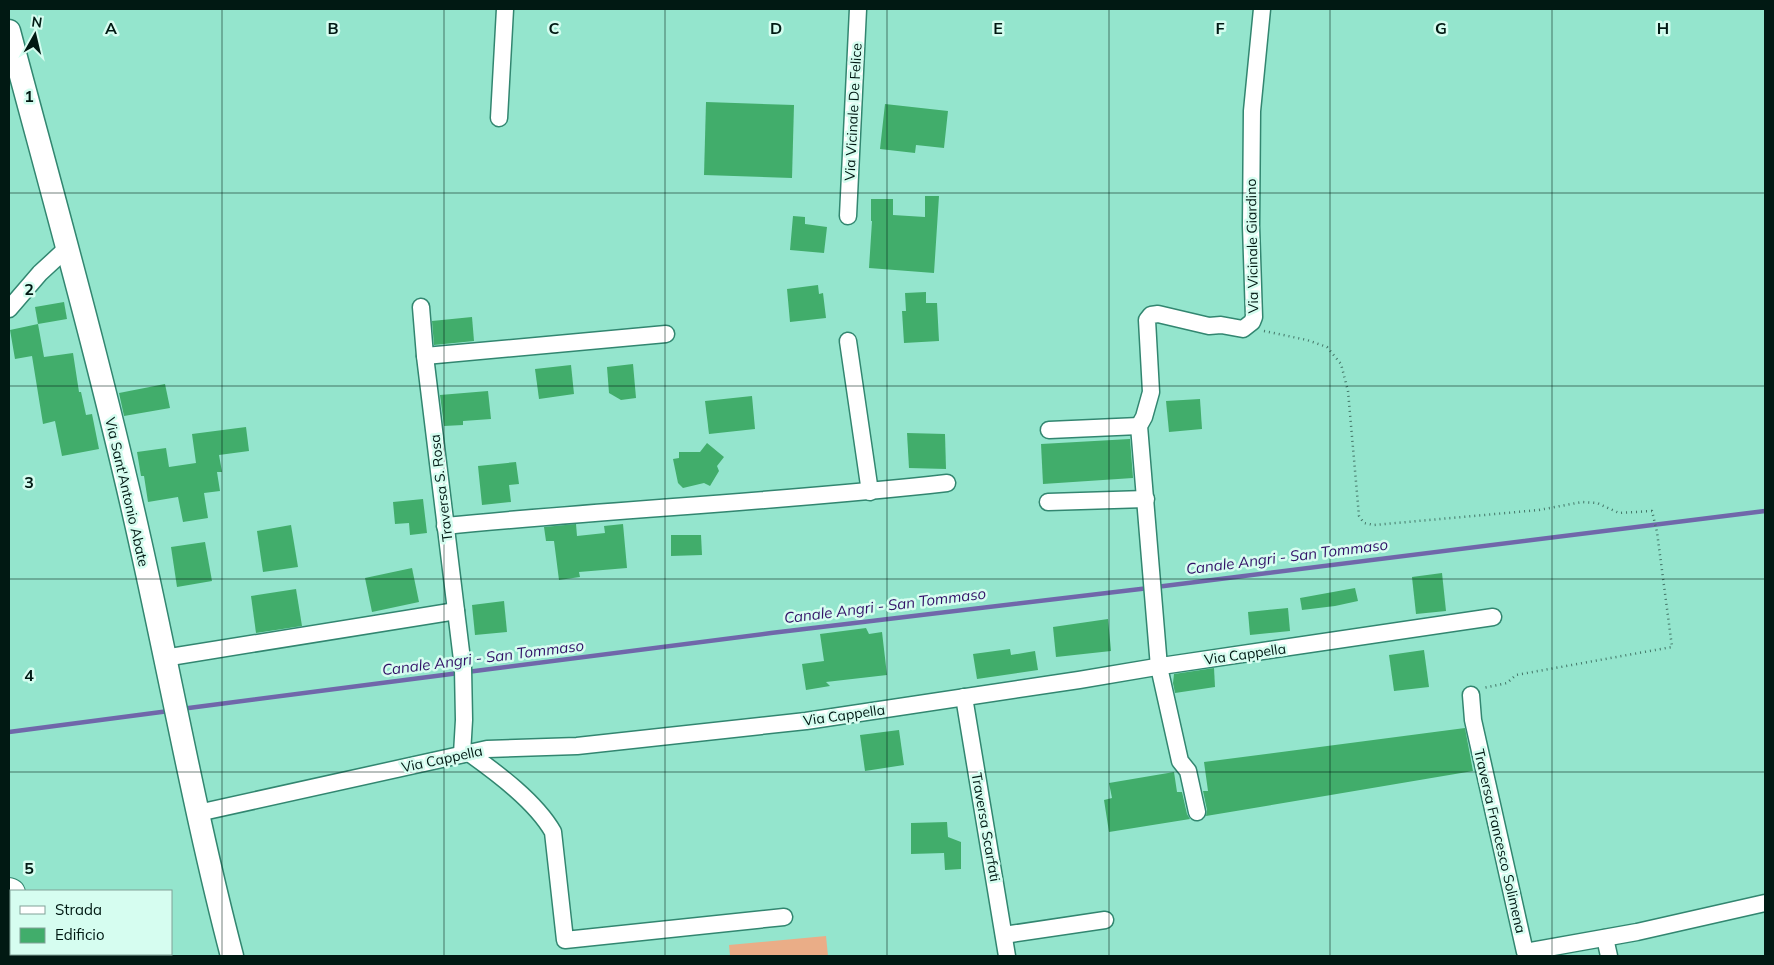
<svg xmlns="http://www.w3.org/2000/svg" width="1774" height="965" font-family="Mulish,sans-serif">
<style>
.green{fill:#eaad87}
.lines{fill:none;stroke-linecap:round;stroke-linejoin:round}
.stream{stroke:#7067aa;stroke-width:4.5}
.building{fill:#41ad6b}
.street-casing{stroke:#328670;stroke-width:19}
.secondary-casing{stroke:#328670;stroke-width:25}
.highway-casing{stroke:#328670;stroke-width:30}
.path{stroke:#437567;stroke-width:2.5;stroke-dasharray:1 4;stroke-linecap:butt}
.street{stroke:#fff;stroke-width:16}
.secondary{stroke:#fff;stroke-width:22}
.highway{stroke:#fff;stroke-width:28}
.grid{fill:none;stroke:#011913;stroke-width:1;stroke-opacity:0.55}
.labels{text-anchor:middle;stroke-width:5;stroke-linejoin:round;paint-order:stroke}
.street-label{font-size:14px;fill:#011913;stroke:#d6fdf0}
.water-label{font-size:15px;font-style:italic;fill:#311066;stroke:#d6fdf0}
.grid-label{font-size:16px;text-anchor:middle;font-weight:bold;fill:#011913;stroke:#d6fdf0;stroke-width:5;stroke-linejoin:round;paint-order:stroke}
</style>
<rect width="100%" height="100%" fill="#94e5cd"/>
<polygon class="green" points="826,936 828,956 730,956 729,945"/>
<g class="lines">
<g class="stream">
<polyline points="1156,587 1765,511"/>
<polyline points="467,672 771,633 1149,588"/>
<polyline points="181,709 459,673"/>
<polyline points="9,732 169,711"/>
</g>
</g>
<g class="building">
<polygon points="706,102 794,105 792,178 704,175"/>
<polygon points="885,104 948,111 944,148 916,145 915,153 880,149"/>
<polygon points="925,196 939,196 934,273 869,268 872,221 871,221 871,199 893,199 893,215 925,217"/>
<polygon points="793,216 805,217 805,224 827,227 824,253 790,250"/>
<polygon points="818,285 819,294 823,293 826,318 790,322 787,289"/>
<polygon points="926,292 926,303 937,303 939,341 904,343 902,311 906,311 905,293"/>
<polygon points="64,302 67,319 38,324 35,307"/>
<polygon points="472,317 474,341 434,345 432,321"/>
<polygon points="38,324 44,357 73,353 79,392 81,392 86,415 92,414 99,449 62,456 55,421 43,424 32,356 15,359 10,330"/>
<polygon points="633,364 636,398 621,400 609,393 607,367"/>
<polygon points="571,365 574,394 539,399 535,369"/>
<polygon points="165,384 170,408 124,416 119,393"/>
<polygon points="488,391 491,419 463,421 463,425 444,426 440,395"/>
<polygon points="752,396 755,429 709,434 705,401"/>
<polygon points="1200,399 1202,429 1169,432 1166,401"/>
<polygon points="246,427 249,451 219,455 222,472 217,472 220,491 204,493 208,518 183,522 178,497 148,502 144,476 141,476 137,452 166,448 169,467 196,463 192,434"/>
<polygon points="907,433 945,434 946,469 909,468"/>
<polygon points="1130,439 1133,478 1043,484 1041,444"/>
<polygon points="707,443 724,457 717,466 719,471 710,486 704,483 683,488 678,483 673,459 679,458 679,452 700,452"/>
<polygon points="516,462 519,484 509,485 511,502 482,505 478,466"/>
<polygon points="423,499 427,533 410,535 409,523 395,524 393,502"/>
<polygon points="576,524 577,536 605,533 604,526 623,524 627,568 579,572 580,577 559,580 554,541 546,541 544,527"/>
<polygon points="291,525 298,567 263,572 257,531"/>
<polygon points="671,535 701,535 702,555 671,556"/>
<polygon points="205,542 212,581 177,587 171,547"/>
<polygon points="412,568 419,602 372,612 365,578"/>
<polygon points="1442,573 1446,611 1416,614 1412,577"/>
<polygon points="1355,588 1358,601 1335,606 1302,610 1300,598"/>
<polygon points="296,589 302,626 256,633 251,596"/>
<polygon points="504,601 507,632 475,635 472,605"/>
<polygon points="1288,608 1290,631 1250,635 1248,612"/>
<polygon points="1108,619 1111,651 1056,657 1053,627"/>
<polygon points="866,628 869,634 882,632 887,675 826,682 830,686 806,690 802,664 824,661 820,634"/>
<polygon points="1010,649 1011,655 1035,651 1038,670 977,679 973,654"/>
<polygon points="1424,650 1429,687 1394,691 1389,655"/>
<polygon points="1214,668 1215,687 1175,693 1173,683 1174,674"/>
<polygon points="1465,728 1473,771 1206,816 1207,810 1203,791 1208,791 1204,762"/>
<polygon points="899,730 904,765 865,771 860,735"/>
<polygon points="1174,772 1177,792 1182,792 1187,814 1190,819 1109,832 1104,800 1112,798 1109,783"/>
<polygon points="947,822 948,837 961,842 961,869 945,870 944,853 911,854 911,823"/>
</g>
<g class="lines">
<defs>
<g id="street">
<polyline points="499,118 505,9"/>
<polyline points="848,216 858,9"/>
<polyline points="421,307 425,356 463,668 464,720 462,754"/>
<polyline points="9,309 40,273 66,249"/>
<polyline points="848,341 870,492"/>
<polyline points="425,356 666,334"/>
<polyline points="1049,430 1139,426"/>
<polyline points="1048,502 1146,499"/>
<path d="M445,526C612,509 780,502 947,483"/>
<polyline points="164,658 456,611"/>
<polyline points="1471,695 1473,720 1484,769 1525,952 1637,932 1765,903"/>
<polyline points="964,697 1007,956"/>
<path d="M469,753C497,773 536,802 553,832L565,940L784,917"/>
<polyline points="1197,812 1188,771 1180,761 1159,667 1139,426 1144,417 1151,392 1147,320 1151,315 1158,314 1209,326 1221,325 1243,329 1252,322 1254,317 1251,226 1252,111 1262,9"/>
<polyline points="198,813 487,749 577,746 806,721 1079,680 1168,665 1493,617"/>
<polyline points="1004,935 1105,920"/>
<polyline points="1605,938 1609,956"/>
</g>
<g id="secondary">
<path d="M9,31C54,200 102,370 140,541C171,679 196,819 232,956"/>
<polyline points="18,954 23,956"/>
</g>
<g id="highway">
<polyline points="9,892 11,893"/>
<polyline points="9,914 11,916"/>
<polyline points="92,954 97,956"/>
<polyline points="138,954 143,956"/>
</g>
</defs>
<use href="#street" class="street-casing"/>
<use href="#secondary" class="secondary-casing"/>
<use href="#highway" class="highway-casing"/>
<polyline class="path" points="1264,331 1307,340 1327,347 1341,364 1348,391 1359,516 1364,523 1374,525 1539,510 1582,502 1597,503 1619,513 1652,511 1657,532 1672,647 1516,675 1507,683 1483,688"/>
<use href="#street" class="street"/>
<use href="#secondary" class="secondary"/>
<use href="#highway" class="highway"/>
</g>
<path class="grid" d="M222,9V956M444,9V956M665,9V956M887,9V956M1109,9V956M1330,9V956M1552,9V956M9,193H1765M9,386H1765M9,579H1765M9,772H1765"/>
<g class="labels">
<g class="street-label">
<text transform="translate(853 112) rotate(-87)" y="5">Via Vicinale De Felice</text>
<text transform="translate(1252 246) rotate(-91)" y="5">Via Vicinale Giardino</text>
<text transform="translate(441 488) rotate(-97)" y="5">Traversa S. Rosa</text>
<text transform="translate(127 492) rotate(77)" y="5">Via Sant'Antonio Abate</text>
<text transform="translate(1245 654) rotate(-8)" y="5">Via Cappella</text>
<text transform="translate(844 715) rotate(-8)" y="5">Via Cappella</text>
<text transform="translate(442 759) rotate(-12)" y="5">Via Cappella</text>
<text transform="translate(986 827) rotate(80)" y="5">Traversa Scarfati</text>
<text transform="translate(1500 841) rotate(77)" y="5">Traversa Francesco Solimena</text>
</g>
<g class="water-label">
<text transform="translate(1287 557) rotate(-7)" y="5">Canale Angri - San Tommaso</text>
<text transform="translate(885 606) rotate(-7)" y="5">Canale Angri - San Tommaso</text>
<text transform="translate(483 658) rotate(-7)" y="5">Canale Angri - San Tommaso</text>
</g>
</g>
<g class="grid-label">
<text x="111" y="34">A</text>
<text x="333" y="34">B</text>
<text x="554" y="34">C</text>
<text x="776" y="34">D</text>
<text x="998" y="34">E</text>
<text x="1220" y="34">F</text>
<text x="1441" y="34">G</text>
<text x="1663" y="34">H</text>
<text x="29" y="102">1</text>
<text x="29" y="295">2</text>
<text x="29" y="488">3</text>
<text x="29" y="681">4</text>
<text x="29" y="874">5</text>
</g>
<rect width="1774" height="965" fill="none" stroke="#011913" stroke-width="20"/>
<rect x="10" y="890" width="162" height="65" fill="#d6fdf0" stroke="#81a298"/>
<rect x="20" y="906" width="25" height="8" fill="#ffffff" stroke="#81a298"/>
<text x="55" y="915" font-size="15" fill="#011913">Strada</text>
<rect x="20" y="928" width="25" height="15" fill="#41ad6b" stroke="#81a298"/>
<text x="55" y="940" font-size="15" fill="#011913">Edificio</text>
<g transform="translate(35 35) rotate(8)" stroke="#d6fdf0" stroke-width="4" paint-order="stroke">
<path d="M0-4L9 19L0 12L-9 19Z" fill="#011913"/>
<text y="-8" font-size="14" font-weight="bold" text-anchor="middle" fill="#011913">N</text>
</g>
</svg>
